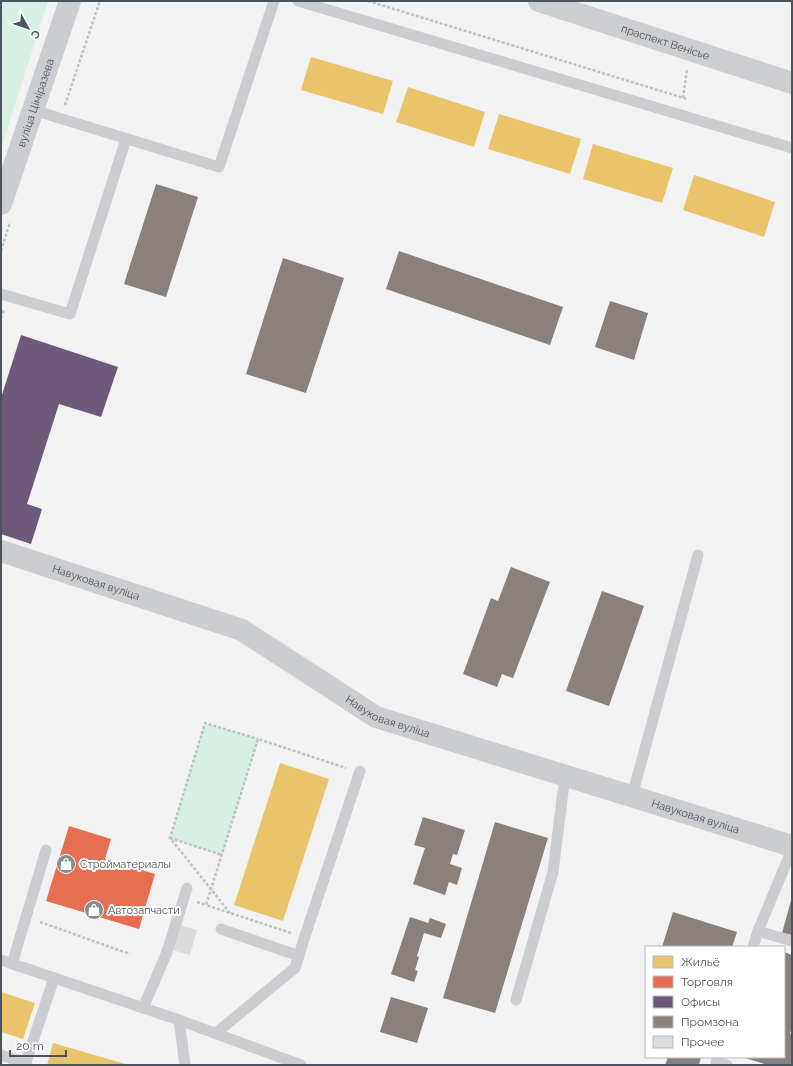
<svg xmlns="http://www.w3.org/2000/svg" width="793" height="1066" font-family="Raleway,sans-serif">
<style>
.green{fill:#d8efe3}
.homes{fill:#e9c46a}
.shops{fill:#e76f51}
.offices{fill:#6d597a}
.industry{fill:#8a817c}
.building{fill:#dbdbdc}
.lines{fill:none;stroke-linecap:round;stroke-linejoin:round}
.path{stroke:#bac5c2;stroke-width:2.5;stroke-dasharray:3 2;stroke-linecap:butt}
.lane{stroke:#cccdd0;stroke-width:11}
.street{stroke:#cccdd0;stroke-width:22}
.secondary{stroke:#cdced1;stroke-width:22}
.labels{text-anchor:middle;stroke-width:4;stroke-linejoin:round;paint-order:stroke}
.street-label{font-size:11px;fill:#4a535e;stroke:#fff}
.poi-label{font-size:11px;fill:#4a535e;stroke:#fff;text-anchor:start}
</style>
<rect width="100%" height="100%" fill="#f2f2f2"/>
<g class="green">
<polygon points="1,1 48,1 1,149"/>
<polygon points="205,723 258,739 222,855 170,838"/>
</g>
<g class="homes">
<polygon points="311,57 393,81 383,114 301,90"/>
<polygon points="408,87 485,112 474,147 396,122"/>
<polygon points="499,114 581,139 570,174 488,149"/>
<polygon points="593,144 673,168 662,203 583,179"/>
<polygon points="694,175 775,202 764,237 683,210"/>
<polygon points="280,763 329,779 283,921 234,905"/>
<polygon points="1,992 35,1003 23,1039 1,1032"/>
<polygon points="53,1043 129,1065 47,1065"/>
</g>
<polygon class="shops" points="69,826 111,839 105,859 155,874 139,929 46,901"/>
<polygon class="offices" points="21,335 118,367 101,417 59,404 27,504 42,509 31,544 1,534 1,398"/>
<g class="industry">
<polygon points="156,184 198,197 166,297 124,284"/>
<polygon points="399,251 563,307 550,345 386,289"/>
<polygon points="283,258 344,278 306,393 246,374"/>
<polygon points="610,301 648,313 634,360 595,347"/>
<polygon points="511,567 550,582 513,678 502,674 497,687 463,674 491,598 498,601"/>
<polygon points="602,591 644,606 609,706 566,691"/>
<polygon points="423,817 465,830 457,855 453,854 450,864 462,868 457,885 449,882 445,895 413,884 425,848 414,845"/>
<polygon points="495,822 548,838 495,1013 443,998"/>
<polygon points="792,897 792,935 782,933"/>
<polygon points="673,912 737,932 732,947 662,947"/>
<polygon points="410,917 428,923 430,918 446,924 441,938 424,933 417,956 419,957 415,970 418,971 414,982 391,974"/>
<polygon points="784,952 792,955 792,1027 790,1034 792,1034 792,1065 768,1065 742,1057 784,1057"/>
<polygon points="391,997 428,1008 417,1043 380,1032"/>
<polygon points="668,1057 701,1057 699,1065 665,1065"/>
</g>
<polygon class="building" points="179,925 197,930 190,955 172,950"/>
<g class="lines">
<g class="path">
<polyline points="368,1 687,99"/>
<polyline points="683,98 687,69"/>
<polyline points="65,105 100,1"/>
<polyline points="1,251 10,222"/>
<polyline points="1,318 4,309"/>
<polyline points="170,838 222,855"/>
<polyline points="197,902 206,905"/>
<polyline points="230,913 170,838 205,723 258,739"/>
<polyline points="40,922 130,954"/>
<polyline points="291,933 206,905 258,739 346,768"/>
</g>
<g class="lane">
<polyline points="298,1 792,148"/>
<polyline points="33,110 219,167 274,1"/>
<polyline points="1,294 70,314 126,139"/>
<polyline points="632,796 698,555"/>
<polyline points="221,929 299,956"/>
<polyline points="758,931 792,941"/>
<polyline points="753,947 758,931 792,849"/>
<polyline points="1,960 179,1020 301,1065"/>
<polyline points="12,964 46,850"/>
<polyline points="516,1000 553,872 565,775"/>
<polyline points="143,1008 167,952 187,888"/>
<polyline points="179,1020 185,1065"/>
<polyline points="216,1033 295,968 304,939 360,771"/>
<polyline points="1,1055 26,1063"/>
<polyline points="716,1062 727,1065"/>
<polyline points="25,1065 54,978"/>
</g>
<g class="street">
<path id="s1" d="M1,204L70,1"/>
<path id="s2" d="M1,551L242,630L376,717L792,846"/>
</g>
<path class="secondary" id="s3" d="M539,1L792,83"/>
</g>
<defs>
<symbol id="shop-disc" viewBox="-11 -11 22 22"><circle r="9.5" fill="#858b92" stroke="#fff"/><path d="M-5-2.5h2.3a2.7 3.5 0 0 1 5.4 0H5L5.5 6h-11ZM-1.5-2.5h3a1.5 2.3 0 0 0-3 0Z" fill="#fff"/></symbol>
</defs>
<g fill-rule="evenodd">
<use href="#shop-disc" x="55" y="853" width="22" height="22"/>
<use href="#shop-disc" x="83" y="899" width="22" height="22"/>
</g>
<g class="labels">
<g class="street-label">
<text dy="4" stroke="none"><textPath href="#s3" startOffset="133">праспект Венісье</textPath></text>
<text dy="4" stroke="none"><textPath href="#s1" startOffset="107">вуліца Ціміразева</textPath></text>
<text dy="4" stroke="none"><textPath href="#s2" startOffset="100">Навуковая вуліца</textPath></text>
<text dy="4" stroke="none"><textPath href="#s2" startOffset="424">Навуковая вуліца</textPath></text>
<text dy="4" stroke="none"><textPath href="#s2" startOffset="748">Навуковая вуліца</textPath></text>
</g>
<g class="poi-label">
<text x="80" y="868">Стройматериалы</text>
<text x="108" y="914">Автозапчасти</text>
</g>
</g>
<rect width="793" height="1066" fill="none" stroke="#4a535e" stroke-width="4"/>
<rect x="645" y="946" width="140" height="112" fill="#ffffff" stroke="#b7babf"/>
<rect x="653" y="956" width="20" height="12" fill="#e9c46a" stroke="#b7babf"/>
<text x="681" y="966" font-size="12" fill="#4a535e">Жильё</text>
<rect x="653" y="976" width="20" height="12" fill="#e76f51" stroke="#b7babf"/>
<text x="681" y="986" font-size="12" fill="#4a535e">Торговля</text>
<rect x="653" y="996" width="20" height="12" fill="#6d597a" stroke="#b7babf"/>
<text x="681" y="1006" font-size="12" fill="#4a535e">Офисы</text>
<rect x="653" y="1016" width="20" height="12" fill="#8a817c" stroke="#b7babf"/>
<text x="681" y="1026" font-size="12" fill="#4a535e">Промзона</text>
<rect x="653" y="1036" width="20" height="12" fill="#dbdbdc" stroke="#b7babf"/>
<text x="681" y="1046" font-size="12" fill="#4a535e">Прочее</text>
<g transform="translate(28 28) rotate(130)" stroke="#ffffff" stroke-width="3" paint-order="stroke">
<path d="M0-3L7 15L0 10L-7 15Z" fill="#4a535e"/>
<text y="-6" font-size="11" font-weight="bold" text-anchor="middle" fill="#4a535e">С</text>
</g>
<path d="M10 1050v6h56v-6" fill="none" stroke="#4a535e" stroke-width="2"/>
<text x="16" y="1050" font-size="12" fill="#4a535e" stroke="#ffffff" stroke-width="3" paint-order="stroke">20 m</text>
</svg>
